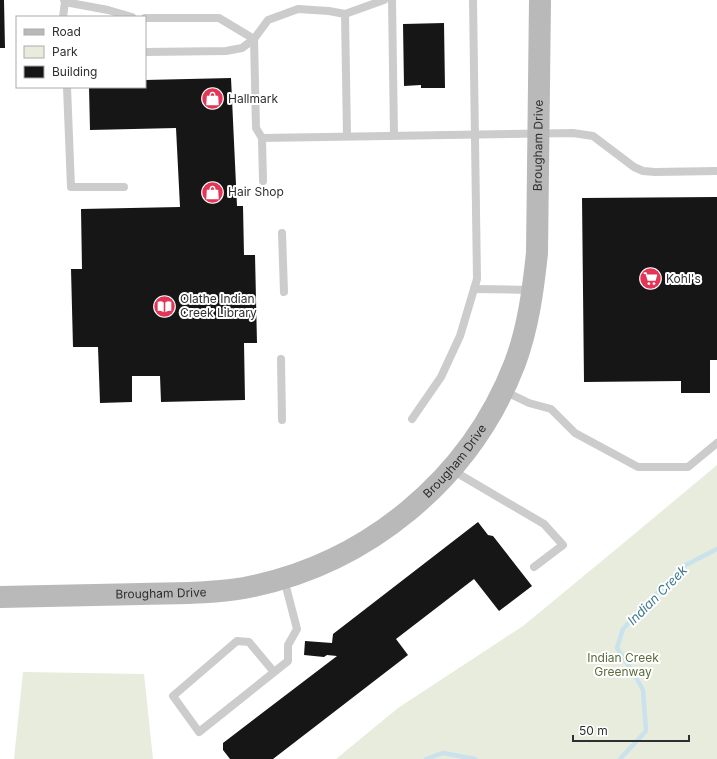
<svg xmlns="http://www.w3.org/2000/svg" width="717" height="759" font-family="Inter,sans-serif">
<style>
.green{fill:#e7ecdd}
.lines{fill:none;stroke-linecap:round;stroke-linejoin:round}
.stream{stroke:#cae2ec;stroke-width:4.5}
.building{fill:#161616}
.lane{stroke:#ccc;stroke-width:8}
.secondary{stroke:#b9b9b9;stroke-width:22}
.labels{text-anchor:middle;stroke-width:4;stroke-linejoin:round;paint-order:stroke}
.poi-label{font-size:12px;fill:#2f2f2f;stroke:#fff;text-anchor:start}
.street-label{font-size:12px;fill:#2f2f2f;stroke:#fff}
.park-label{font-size:12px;fill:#586b3d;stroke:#fff}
.water-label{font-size:13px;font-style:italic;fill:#3e7a91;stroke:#fff}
</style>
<rect width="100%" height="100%" fill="#fff"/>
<g class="green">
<polygon points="717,465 717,759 336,759 398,708 523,626 632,536"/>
<polygon points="23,672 144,674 153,759 14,759"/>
</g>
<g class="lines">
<g class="stream">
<polyline points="426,759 443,753 475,759"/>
<polyline points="620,759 646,731 643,690 633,672 617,648 623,629 682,567 717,549"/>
</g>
</g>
<g class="building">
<polygon points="0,0 4,0 5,48 0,48"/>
<polygon points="444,23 445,88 421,88 421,85 404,86 403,24"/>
<polygon points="231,78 237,206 243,206 244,255 255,255 257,343 244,343 245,400 161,402 160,376 132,376 132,402 100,403 98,347 73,347 71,269 82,269 81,209 180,207 176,128 90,130 89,87 145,87 145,80"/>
<polygon points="717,197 717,360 710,360 710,393 681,393 681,381 584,382 582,198"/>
<polygon points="478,522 488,535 493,536 532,586 499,611 474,579 396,639 408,655 273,759 230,759 223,750 223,743 337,656 327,655 324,657 304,655 305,641 332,643 333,634"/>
</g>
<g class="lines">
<g class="lane">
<polyline points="64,0 65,2 108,10 132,17"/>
<polyline points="392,0 394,135"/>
<polyline points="345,14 347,136"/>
<polyline points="63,17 65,2"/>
<polyline points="145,18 219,18 254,39 268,20 298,9 329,11 345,14 384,0"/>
<polyline points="254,39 256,128 262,138 263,181"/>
<polyline points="145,52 226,51 242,48 254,39"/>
<polyline points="67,87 71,187 124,187"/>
<polyline points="262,138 573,133 593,136 634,167 643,171 655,172 717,171"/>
<polyline points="282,233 284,292"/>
<polyline points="474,289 532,290"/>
<polyline points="281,359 282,420"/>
<polyline points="504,391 529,403 551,409 575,433 638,467 688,467 717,443"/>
<polyline points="412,419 441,377 460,336 477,279 473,0"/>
<polyline points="452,470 544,524 563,545 534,567"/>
<polyline points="274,672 249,642 237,641 173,696 199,732 288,661 288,645 297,629 284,579"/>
</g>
<path class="secondary" id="s1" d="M0,597C47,596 95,595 142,594C176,593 210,594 244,588C366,565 470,480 515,363C528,328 533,291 537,253L540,0"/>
</g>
<defs>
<symbol id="shop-disc" viewBox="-11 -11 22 22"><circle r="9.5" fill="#e33556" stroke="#fff"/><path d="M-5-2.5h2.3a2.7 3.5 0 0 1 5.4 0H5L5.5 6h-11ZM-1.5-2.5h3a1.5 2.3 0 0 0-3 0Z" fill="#fff"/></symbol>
<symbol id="supermarket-disc" viewBox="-11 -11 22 22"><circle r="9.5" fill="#e33556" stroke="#fff"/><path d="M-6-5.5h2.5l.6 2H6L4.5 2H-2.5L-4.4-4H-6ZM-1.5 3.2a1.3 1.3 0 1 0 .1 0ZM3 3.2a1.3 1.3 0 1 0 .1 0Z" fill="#fff"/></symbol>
<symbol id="library-disc" viewBox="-11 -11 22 22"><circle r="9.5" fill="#e33556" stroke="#fff"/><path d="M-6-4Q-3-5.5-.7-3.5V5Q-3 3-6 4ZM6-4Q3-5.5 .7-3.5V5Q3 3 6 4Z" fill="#fff"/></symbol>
</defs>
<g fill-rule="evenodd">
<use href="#shop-disc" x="200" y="86" width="25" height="25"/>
<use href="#shop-disc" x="200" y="180" width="25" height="25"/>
<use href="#supermarket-disc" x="638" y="266" width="25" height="25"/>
<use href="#library-disc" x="152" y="294" width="25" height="25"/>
</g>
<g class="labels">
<g class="poi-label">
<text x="228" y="103">Hallmark</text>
<text x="228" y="196">Hair Shop</text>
<text x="666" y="283">Kohl's</text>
<text x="180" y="303">Olathe Indian<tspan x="180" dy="14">Creek Library</tspan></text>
</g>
<g class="street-label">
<text dy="4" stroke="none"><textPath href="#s1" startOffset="832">Brougham Drive</textPath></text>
<text dy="4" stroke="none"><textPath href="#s1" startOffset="496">Brougham Drive</textPath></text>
<text dy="4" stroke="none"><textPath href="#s1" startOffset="161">Brougham Drive</textPath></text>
</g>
<g class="park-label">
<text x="623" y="662">Indian Creek<tspan x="623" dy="14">Greenway</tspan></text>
</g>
<g class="water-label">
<text transform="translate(657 595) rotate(-45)" y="5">Indian Creek</text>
</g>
</g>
<rect x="16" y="16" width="130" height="72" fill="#ffffff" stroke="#acacac"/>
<rect x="24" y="29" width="20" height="6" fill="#b9b9b9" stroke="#acacac"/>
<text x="52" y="36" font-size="12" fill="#2f2f2f">Road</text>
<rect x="24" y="46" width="20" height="12" fill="#e7ecdd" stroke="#acacac"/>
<text x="52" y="56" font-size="12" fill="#2f2f2f">Park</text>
<rect x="24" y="66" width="20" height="12" fill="#161616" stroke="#acacac"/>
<text x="52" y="76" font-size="12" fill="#2f2f2f">Building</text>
<path d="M573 735v6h116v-6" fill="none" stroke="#2f2f2f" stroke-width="2"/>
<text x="579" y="735" font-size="12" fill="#2f2f2f" stroke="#ffffff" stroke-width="3" paint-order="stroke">50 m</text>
</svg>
